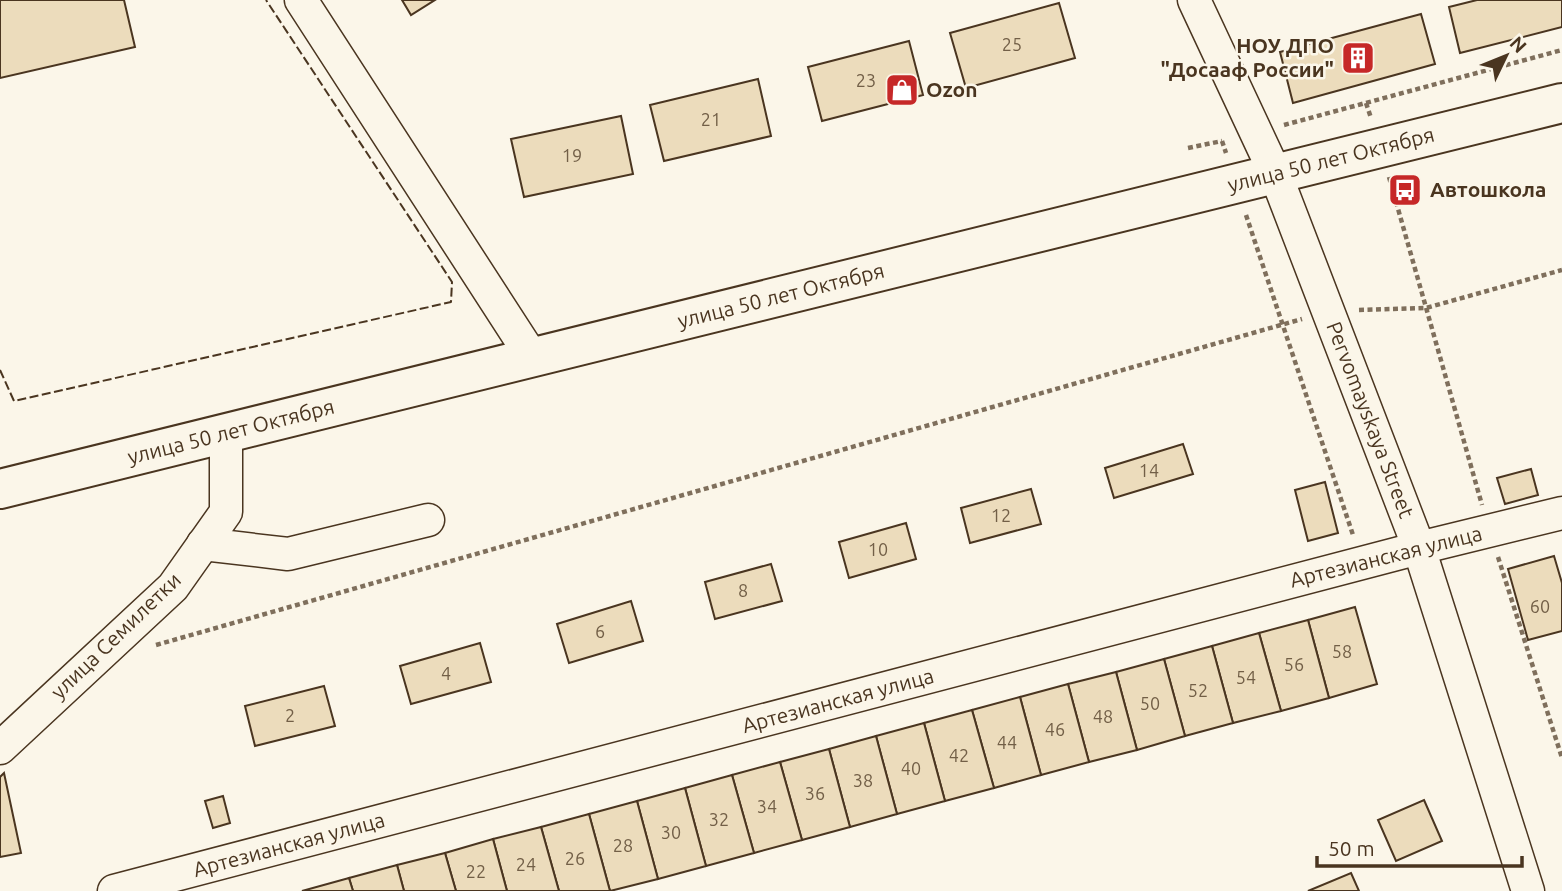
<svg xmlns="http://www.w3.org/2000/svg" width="1562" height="891" font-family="Ubuntu,sans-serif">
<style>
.building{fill:#ecdcbc;stroke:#4a3520;stroke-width:2}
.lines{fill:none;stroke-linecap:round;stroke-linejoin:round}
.minor-casing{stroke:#4a3520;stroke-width:35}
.highway-casing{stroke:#4a3520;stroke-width:42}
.path{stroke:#7f6f5c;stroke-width:4.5;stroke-dasharray:5 3.5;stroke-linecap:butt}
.minor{stroke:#fbf6e9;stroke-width:32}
.highway{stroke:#fbf6e9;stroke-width:38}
.fence{stroke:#4a3520;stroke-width:2;stroke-dasharray:9 3.5;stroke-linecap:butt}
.labels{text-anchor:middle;stroke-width:5;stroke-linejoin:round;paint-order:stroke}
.number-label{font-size:18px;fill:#725f47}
.poi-label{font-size:21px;font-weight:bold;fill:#4a3520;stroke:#fbf6e9;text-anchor:start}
.street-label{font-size:21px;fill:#4a3520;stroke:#fbf6e9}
</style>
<rect width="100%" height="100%" fill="#fbf6e9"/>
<g class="building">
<polygon points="0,0 124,0 135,47 0,78"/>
<polygon points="402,0 435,0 411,15"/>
<polygon points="1477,0 1562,0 1562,27 1460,53 1449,7"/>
<polygon points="1059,3 1075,58 966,88 950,33"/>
<polygon points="1421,14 1435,64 1293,103 1280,52"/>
<polygon points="909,41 923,95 822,121 808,67"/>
<polygon points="758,79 771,136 664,161 650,105"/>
<polygon points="621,116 633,174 524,197 511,139"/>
<polygon points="1183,444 1193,474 1114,498 1105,468"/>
<polygon points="1531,469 1538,495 1505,504 1497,478"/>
<polygon points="1325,482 1338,533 1308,541 1295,490"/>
<polygon points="1031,489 1041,524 970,543 961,508"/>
<polygon points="906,523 916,559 849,578 839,542"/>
<polygon points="1554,556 1562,583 1562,631 1528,640 1508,569"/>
<polygon points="771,564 782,601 715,619 705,582"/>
<polygon points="631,601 643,641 569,663 557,624"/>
<polygon points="1355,607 1377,684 1329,698 1308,620"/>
<polygon points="1308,620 1329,698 1281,711 1259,633"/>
<polygon points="1259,633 1281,711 1233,723 1212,646"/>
<polygon points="480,643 491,682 411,704 400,666"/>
<polygon points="1212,646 1233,723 1185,736 1164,659"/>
<polygon points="1164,659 1185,736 1137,750 1116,672"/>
<polygon points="1116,672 1137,750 1089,762 1068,684"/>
<polygon points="1068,684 1089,762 1041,775 1020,697"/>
<polygon points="324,686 335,726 255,746 245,706"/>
<polygon points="1020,697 1041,775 994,788 972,710"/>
<polygon points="972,710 994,788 945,801 924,723"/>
<polygon points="924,723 945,801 897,814 876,736"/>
<polygon points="876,736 897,814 850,827 829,749"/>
<polygon points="829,749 850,827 802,840 780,762"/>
<polygon points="780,762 802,840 754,853 732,775"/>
<polygon points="4,773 21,853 0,857 0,777"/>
<polygon points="732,775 754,853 706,866 685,788"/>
<polygon points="685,788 706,866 658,879 637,801"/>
<polygon points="223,796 230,823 213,828 205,801"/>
<polygon points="1424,800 1442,841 1396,861 1378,820"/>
<polygon points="637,801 658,879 610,891 589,814"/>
<polygon points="589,814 610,891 559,891 541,827"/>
<polygon points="541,827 559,891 507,891 493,839"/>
<polygon points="493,839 507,891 456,891 445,853"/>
<polygon points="445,853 456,891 404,891 397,865"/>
<polygon points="397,865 404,891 353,891 349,878"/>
<polygon points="1351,873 1359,891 1308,891"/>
<polygon points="349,878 353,891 302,891"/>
</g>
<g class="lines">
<defs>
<g id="minor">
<polyline points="301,0 532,357"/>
<polyline points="1194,0 1275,173 1419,548 1528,891"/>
<polyline points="203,544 288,554 428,520"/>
<polyline points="0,748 173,587 226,512 226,433"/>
<polyline points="114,891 1419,548 1562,513"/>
</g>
<polyline id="highway" points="0,489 1562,103"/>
</defs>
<use href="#minor" class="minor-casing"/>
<use href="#highway" class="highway-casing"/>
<g class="path">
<polyline points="1366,103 1371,118"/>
<polyline points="1284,125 1562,50"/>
<polyline points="1222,141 1226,153"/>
<polyline points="1188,148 1222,141"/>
<polyline points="1389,177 1482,505"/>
<polyline points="1246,215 1353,535"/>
<polyline points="1359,310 1426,308 1562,270"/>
<polyline points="1498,557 1562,758"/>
<polyline points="156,645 1302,319"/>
</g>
<use href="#minor" class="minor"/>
<use href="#highway" class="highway"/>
<polyline class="fence" points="0,370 14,401 451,302 452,282 266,0"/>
</g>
<defs>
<symbol id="building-square" viewBox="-11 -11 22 22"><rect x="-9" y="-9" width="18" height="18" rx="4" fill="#c62828" stroke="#fbf6e9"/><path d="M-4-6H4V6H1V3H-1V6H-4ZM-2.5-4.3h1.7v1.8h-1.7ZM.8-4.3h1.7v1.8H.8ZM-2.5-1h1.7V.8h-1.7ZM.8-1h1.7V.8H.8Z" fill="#fff"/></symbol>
<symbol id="shop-square" viewBox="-11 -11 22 22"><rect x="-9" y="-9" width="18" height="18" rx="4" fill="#c62828" stroke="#fbf6e9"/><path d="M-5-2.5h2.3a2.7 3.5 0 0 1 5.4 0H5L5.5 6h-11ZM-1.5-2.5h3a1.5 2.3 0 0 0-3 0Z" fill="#fff"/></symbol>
<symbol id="bus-square" viewBox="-11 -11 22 22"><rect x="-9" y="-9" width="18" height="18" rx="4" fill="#c62828" stroke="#fbf6e9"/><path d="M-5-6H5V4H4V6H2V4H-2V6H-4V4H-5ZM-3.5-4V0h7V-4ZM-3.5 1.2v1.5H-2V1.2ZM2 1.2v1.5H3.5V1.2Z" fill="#fff"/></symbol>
</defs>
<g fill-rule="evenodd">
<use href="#building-square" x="1339" y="39" width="38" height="38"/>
<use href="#shop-square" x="883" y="71" width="38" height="38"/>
<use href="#bus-square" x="1386" y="171" width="38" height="38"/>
</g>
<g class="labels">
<g class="number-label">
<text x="1012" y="51">25</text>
<text x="866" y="87">23</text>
<text x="711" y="126">21</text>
<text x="572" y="162">19</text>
<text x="1149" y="477">14</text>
<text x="1001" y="522">12</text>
<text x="878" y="556">10</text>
<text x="743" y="597">8</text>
<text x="1540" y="613">60</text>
<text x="600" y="638">6</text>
<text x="1342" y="658">58</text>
<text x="1294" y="671">56</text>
<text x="446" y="680">4</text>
<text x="1246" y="684">54</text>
<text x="1198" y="697">52</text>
<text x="1150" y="710">50</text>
<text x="290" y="722">2</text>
<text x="1103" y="723">48</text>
<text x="1055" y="736">46</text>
<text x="1007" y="749">44</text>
<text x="959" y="762">42</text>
<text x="911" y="775">40</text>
<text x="863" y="787">38</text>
<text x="815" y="800">36</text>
<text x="767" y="813">34</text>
<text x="719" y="826">32</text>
<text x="671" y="839">30</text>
<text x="623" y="852">28</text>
<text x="575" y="865">26</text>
<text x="526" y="871">24</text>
<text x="476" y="878">22</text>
</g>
<g class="poi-label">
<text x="1334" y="53" text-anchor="end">НОУ ДПО<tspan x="1334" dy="24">"Досааф России"</tspan></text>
<text x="926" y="97">Ozon</text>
<text x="1430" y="197">Автошкола</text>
</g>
<g class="street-label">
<text transform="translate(1331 160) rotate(-14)" y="7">улица 50 лет Октября</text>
<text transform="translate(781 296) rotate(-14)" y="7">улица 50 лет Октября</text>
<text transform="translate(1370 420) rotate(69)" y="7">Pervomayskaya Street</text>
<text transform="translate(231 432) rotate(-14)" y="7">улица 50 лет Октября</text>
<text transform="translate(1386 557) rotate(-14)" y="7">Артезианская улица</text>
<text transform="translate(116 636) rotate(-44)" y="7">улица Семилетки</text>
<text transform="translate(838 701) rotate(-15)" y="7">Артезианская улица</text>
<text transform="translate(289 845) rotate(-15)" y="7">Артезианская улица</text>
</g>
</g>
<g transform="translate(1506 56) rotate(47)" stroke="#fbf6e9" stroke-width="5" paint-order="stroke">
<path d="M0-5L12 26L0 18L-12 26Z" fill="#4a3520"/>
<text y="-10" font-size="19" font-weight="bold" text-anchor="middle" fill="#4a3520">N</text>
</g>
<path d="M1317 856v10h205v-10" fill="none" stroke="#4a3520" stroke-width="3.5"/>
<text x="1328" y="856" font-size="21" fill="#4a3520" stroke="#fbf6e9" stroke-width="5" paint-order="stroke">50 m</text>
</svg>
